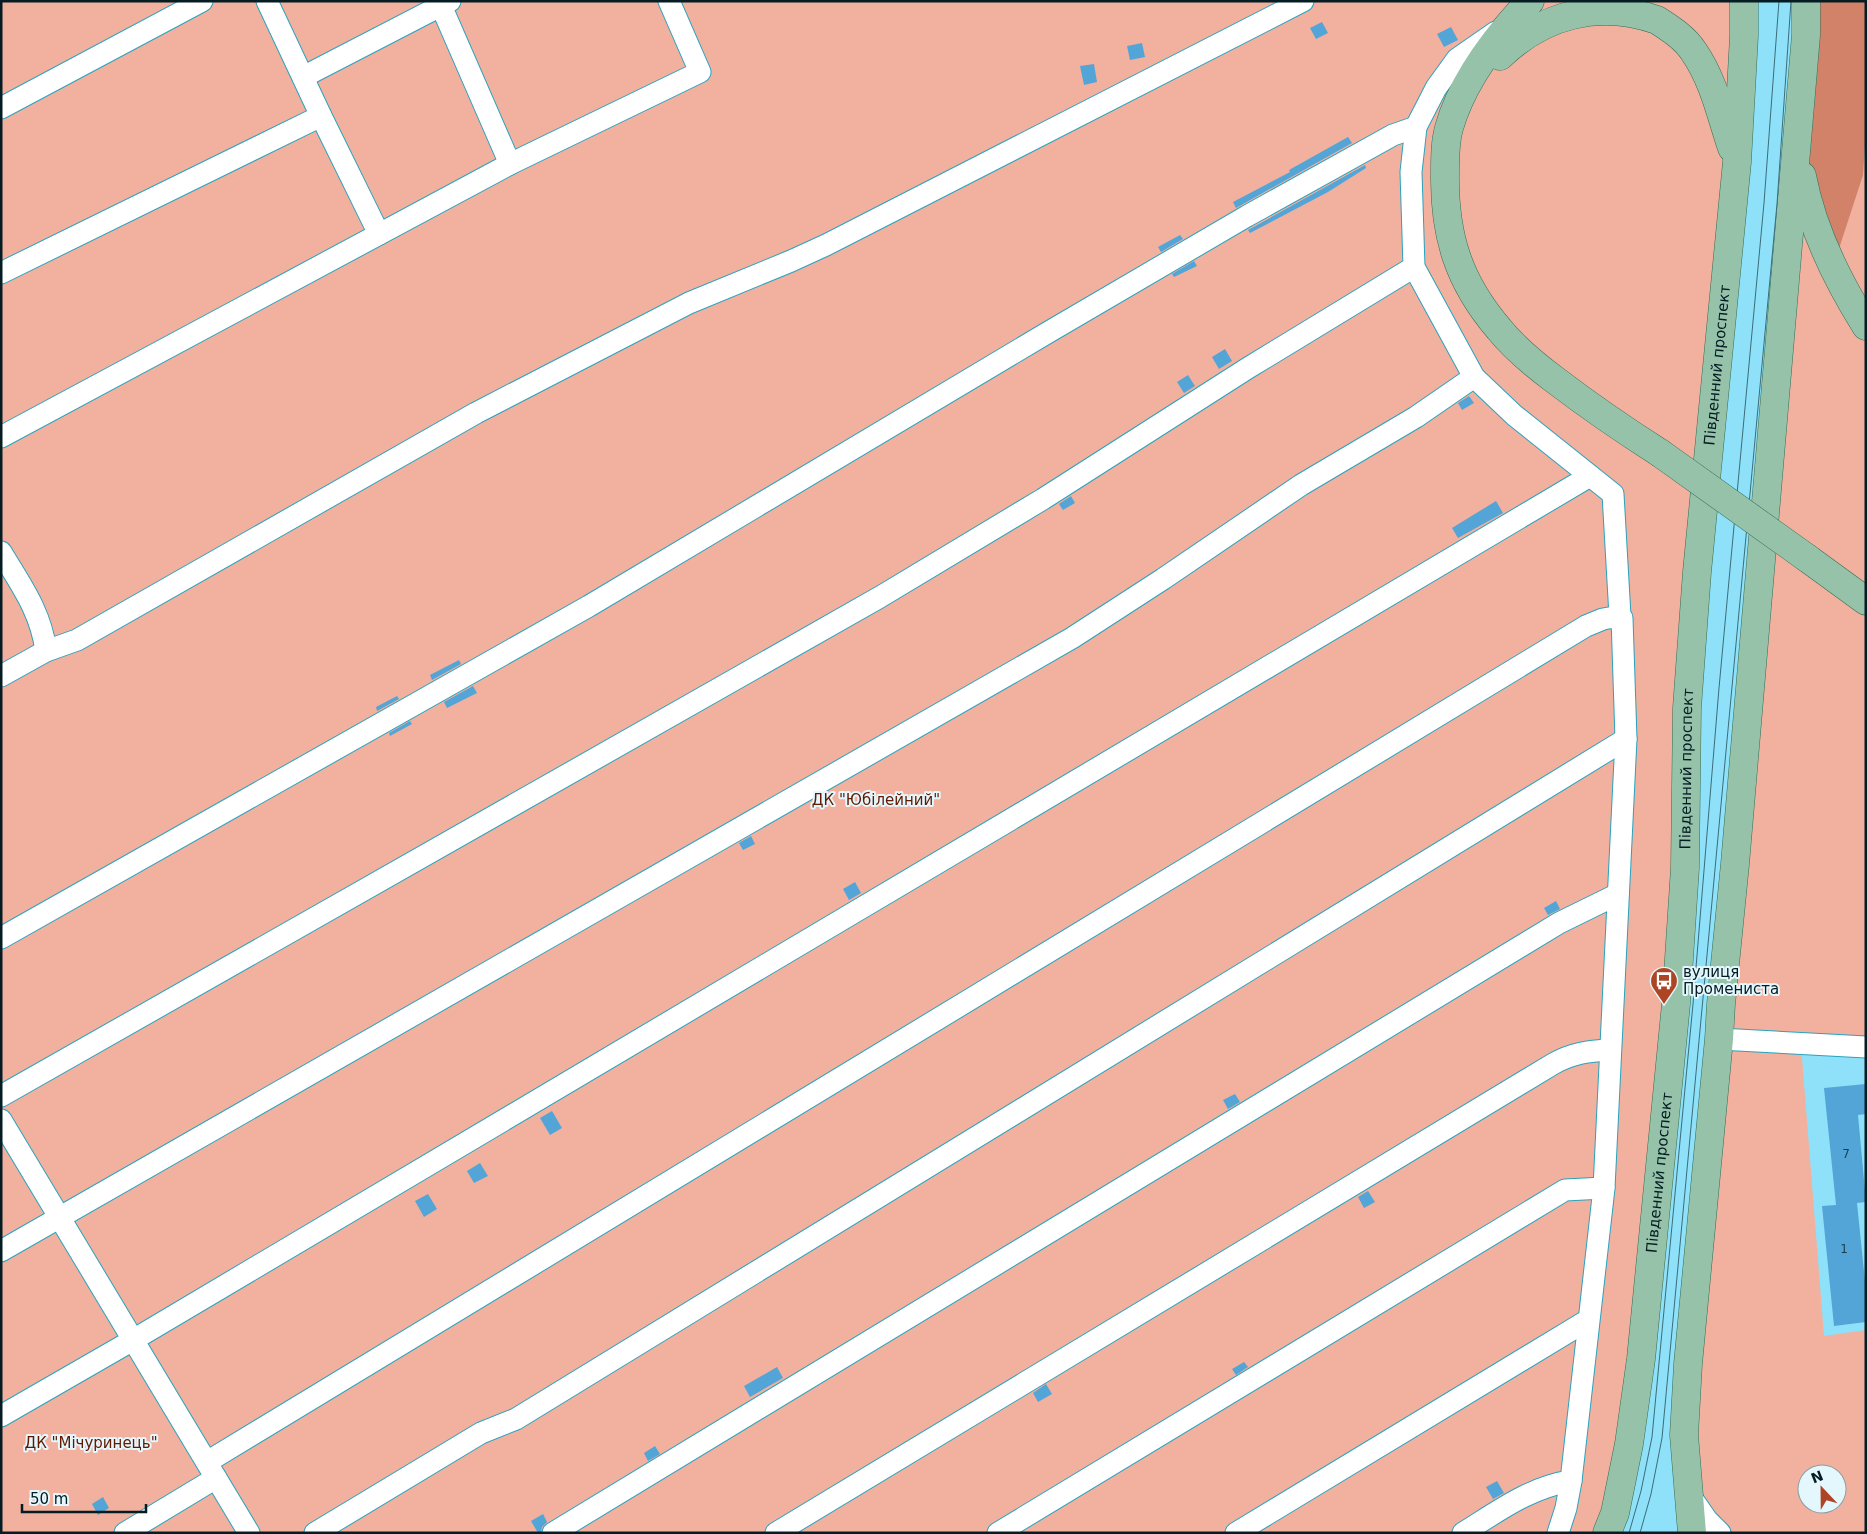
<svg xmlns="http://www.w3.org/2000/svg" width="1867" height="1534" font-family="'DejaVu Sans',sans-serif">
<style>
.green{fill:#f1b19e;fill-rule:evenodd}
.forest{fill:#d3826a}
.building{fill:#53a5d7}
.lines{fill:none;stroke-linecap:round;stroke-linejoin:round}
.minor-casing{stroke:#2aa2be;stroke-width:23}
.major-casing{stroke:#356d55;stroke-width:29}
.minor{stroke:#fff;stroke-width:21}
.major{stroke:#96c2aa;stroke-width:28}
.tram{stroke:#3c6c79;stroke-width:1}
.major-bridge-casing{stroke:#356d55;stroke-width:29;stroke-linecap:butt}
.major-bridge{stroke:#96c2aa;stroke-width:28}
.labels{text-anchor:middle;stroke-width:4;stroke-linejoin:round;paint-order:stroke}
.number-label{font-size:12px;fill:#183e4f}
.street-label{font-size:15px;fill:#041c22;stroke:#e4f7fd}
.park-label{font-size:15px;fill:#611900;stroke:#e4f7fd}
.poi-label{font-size:15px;fill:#041c22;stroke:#e4f7fd;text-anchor:start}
</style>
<rect width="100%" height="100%" fill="#8ee1f8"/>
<g class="green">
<polygon points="1,1 1744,1 1685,868 1607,1533 1,1533"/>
<path d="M1866,133V1047L1801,1045L1824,1336L1866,1330V1533H1720L1707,1520L1684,1435L1797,149L1863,175ZM1807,1474H1837V1504H1807Z"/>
</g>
<polygon class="forest" points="1806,1 1866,1 1866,133 1863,175 1833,267 1806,198"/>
<g class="building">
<polygon points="1322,22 1328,33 1316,39 1310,28"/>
<polygon points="1451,27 1458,40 1444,47 1437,34"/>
<polygon points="1142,43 1145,57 1130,60 1127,46"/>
<polygon points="1094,64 1097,82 1084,85 1080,66"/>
<polygon points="1348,137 1352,143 1236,208 1233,202 1290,172 1289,170"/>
<polygon points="1365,165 1366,168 1328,192 1250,233 1248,230"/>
<polygon points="1180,235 1183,239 1161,252 1158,247"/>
<polygon points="1194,261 1197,266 1174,277 1172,274"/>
<polygon points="1225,349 1232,361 1219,369 1212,357"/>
<polygon points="1188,375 1195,386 1184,393 1177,382"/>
<polygon points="1469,396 1474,403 1462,410 1458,403"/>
<polygon points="1071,496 1075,503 1063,510 1059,504"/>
<polygon points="1496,501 1503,513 1458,538 1452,528"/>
<polygon points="459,660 461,664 432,680 430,675"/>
<polygon points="473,686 477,693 447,708 444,702"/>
<polygon points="397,696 399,699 377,711 376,707"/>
<polygon points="410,721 412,724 390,736 389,733"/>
<polygon points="751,836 755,844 743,850 739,843"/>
<polygon points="855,882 861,893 849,900 843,889"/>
<polygon points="1556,901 1560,909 1548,915 1544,908"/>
<polygon points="1866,1084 1866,1114 1858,1115 1866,1202 1857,1203 1866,1291 1866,1322 1834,1326 1822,1206 1836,1205 1824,1088"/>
<polygon points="1235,1094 1240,1102 1228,1109 1223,1100"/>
<polygon points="552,1111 562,1128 550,1135 540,1118"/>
<polygon points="480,1163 488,1176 474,1183 467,1171"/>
<polygon points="1368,1191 1375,1202 1364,1208 1358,1197"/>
<polygon points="428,1194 437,1209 424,1217 415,1201"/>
<polygon points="1244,1362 1248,1367 1236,1375 1232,1369"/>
<polygon points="777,1367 783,1378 750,1397 744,1386"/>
<polygon points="1046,1384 1052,1394 1038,1402 1033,1393"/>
<polygon points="655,1446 660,1454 648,1461 644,1453"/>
<polygon points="1497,1481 1504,1493 1493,1499 1486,1487"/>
<polygon points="103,1497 109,1508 98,1515 92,1504"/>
<polygon points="543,1514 547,1522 542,1527 541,1532 538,1533 531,1521"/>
</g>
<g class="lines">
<defs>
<g id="minor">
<polyline points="267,1 321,116 379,234"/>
<polyline points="439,1 510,164"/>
<polyline points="1496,32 1457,59 1436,88 1416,127 1411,172 1414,267 1474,377 1514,415 1613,494 1620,616"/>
<polyline points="303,77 450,1"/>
<polyline points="1,108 202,1"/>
<polyline points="1,273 321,116"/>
<polyline points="1,437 510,164 700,72 669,1"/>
<path d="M1,552C21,585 41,612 46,651"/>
<polyline points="1,676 46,651 77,640 476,413 689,303 791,261 826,245 1303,1"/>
<polyline points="1,938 589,606 1047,333 1247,216 1393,135 1416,127"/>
<polyline points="1719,1039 1866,1047"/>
<polyline points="1,1096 880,597 1043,499 1248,368 1414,267"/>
<polyline points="1,1120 249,1533"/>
<polyline points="1,1251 1072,638 1163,579 1301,485 1416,417 1474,377"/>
<polyline points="1,1416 133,1340 1590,476"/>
<polyline points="207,1462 1586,626 1603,619 1620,616 1622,618 1626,739 1604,1188 1571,1481 1566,1508 1558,1533"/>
<polyline points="1689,1494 1707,1520 1720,1533"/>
<polyline points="125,1533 216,1478"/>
<polyline points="315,1533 481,1433 516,1419 1626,739"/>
<polyline points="553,1533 1559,923 1618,894"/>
<path d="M776,1533L1553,1064C1572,1053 1589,1051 1610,1050"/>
<polyline points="998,1533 1565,1190 1604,1188"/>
<polyline points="1236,1533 1588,1320"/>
<path d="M1463,1533C1497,1512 1530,1487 1571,1481"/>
</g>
<g id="major">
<path d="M1530,1C1497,36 1462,81 1449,128C1445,142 1445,158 1445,173C1444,235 1458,281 1499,329C1515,349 1535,365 1555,380C1589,406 1624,430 1660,453"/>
<path d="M1500,56C1544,14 1599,0 1657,20C1671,29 1685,38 1694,52C1714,81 1721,116 1732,148"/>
<path d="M1802,176C1812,229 1837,280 1866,326"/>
<polyline points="1807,558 1866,601"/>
<path id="s1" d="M1607,1533L1615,1513L1629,1444L1641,1359L1676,1004L1685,868L1687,708L1697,572L1737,162L1744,36V1"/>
<polyline points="1692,1533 1684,1435 1688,1364 1719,1039 1721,1004 1735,864 1806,35 1806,1"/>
</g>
</defs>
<use href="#minor" class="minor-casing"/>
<use href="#major" class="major-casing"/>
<use href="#minor" class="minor"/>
<use href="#major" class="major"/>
<g class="tram">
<polyline points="1629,1533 1641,1491 1652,1437 1693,1004 1719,688 1764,203 1779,1"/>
<polyline points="1640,1533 1651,1494 1662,1438 1777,204 1791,1"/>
</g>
<defs>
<polyline id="major-bridge" points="1660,453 1807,558"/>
</defs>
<use href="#major-bridge" class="major-bridge-casing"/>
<use href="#major-bridge" class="major-bridge"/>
</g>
<defs>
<symbol id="bus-pin" viewBox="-11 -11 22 30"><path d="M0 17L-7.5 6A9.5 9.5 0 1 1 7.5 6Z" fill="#ad4524" stroke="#e4f7fd"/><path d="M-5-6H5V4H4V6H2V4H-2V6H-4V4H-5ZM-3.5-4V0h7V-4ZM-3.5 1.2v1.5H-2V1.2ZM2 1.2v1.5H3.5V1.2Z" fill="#fff"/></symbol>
</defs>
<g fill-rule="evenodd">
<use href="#bus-pin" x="1648" y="965" width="32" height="43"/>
</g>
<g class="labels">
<g class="number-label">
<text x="1846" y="1158">7</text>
<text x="1844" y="1253">1</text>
</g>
<g class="street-label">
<text dy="5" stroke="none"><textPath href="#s1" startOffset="1175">Південний проспект</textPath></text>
<text dy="5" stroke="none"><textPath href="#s1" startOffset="770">Південний проспект</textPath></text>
<text dy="5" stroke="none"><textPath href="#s1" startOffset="365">Південний проспект</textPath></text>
</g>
<g class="park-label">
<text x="876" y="805">ДК "Юбілейний"</text>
<text x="91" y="1448">ДК "Мічуринець"</text>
</g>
<g class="poi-label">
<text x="1683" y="977">вулиця<tspan x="1683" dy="17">Промениста</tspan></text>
</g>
</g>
<rect width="1867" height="1534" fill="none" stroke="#041c22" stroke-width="5"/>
<g transform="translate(1822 1489) rotate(338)"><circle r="24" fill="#e4f7fd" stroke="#8a9fa5"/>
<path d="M0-4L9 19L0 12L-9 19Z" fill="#ad4524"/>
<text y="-8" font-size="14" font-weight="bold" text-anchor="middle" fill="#041c22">N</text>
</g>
<path d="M22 1504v8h124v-8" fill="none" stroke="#041c22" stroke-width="2.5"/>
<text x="30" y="1504" font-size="15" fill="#041c22" stroke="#e4f7fd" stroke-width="4" paint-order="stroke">50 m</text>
</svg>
